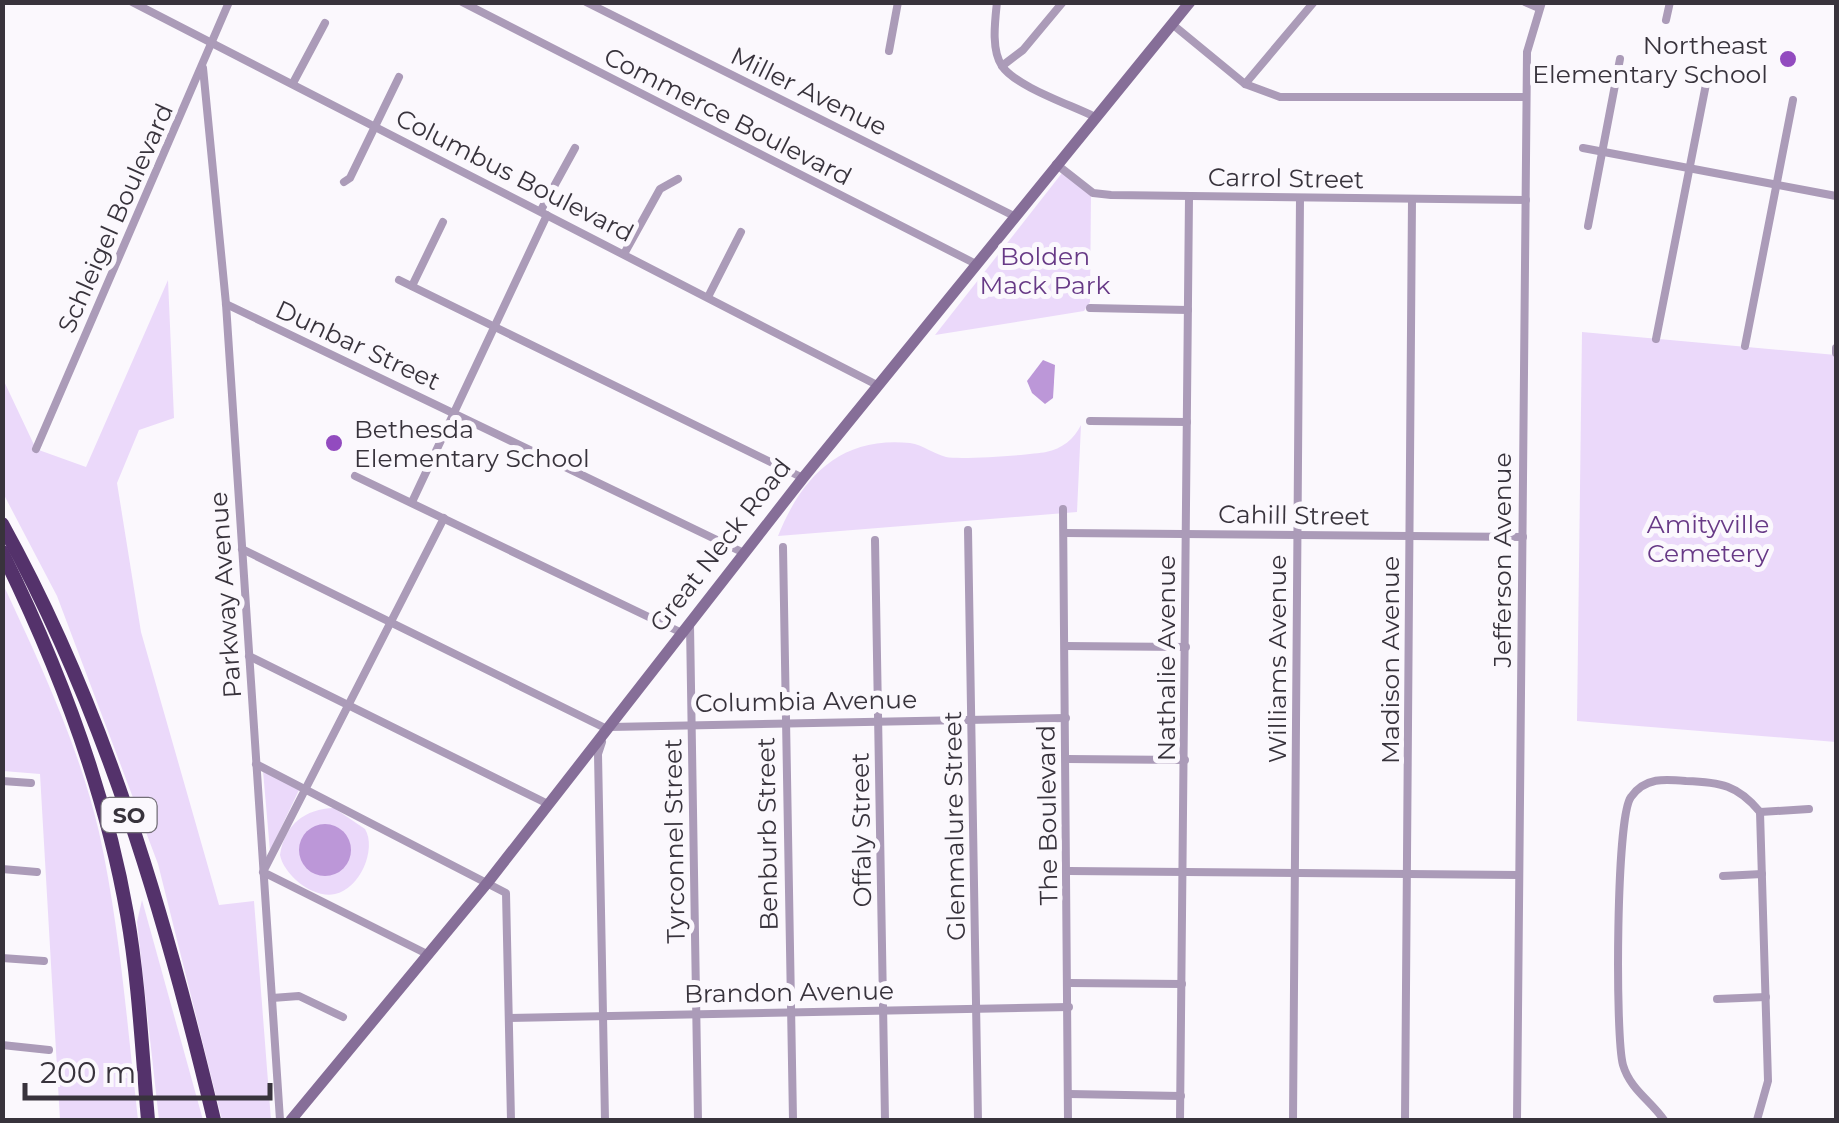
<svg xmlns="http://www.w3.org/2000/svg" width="1839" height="1123" font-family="Montserrat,sans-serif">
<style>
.green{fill:#ebd9fa}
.water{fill:#bc97d8}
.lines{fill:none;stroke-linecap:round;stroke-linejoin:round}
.minor{stroke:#ab9bb8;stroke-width:8}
.secondary{stroke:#866e98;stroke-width:11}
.motorway{stroke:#54326b;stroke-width:14}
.poi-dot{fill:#924bbf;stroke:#fbf8fd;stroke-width:4}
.labels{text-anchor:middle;stroke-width:10;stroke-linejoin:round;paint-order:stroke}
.shield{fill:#fbf8fd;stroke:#726e76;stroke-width:2.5}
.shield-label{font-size:22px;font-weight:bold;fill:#38333c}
.poi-label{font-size:25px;fill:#38333c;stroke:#fbf8fd;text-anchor:end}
.street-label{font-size:25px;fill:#38333c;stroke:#fbf8fd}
.park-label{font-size:25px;fill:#673986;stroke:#fbf8fd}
</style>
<rect width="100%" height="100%" fill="#fbf8fd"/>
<g class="green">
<polygon points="1062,173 1091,195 1090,302 1084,311 935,335"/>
<polygon points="168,280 174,418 139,430 117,483 141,632 219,905 254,901 271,1120 222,1120 158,864 57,596 3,493 2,377 36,449 86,467"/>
<polygon points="1582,332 1836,355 1836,742 1577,721"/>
<path d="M1081,425L1077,512L778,536C802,476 841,436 910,443C923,445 934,454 946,457C960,460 1030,455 1046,452C1062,449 1074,439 1081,425Z"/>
<path d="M2,582C39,661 79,746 99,832C120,927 127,1024 138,1120H60L40,774L3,771Z"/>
<polygon points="263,771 299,790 270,851"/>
<path d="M334,808L365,829C377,849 360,889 335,894C313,899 284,875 280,855C285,824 305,809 334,808Z"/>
<polygon points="142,900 203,1120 159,1120 137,922"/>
</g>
<g class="water">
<polygon points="1043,360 1055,365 1053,398 1045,404 1032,393 1027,381"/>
<circle cx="325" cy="850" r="26"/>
</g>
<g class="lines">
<g class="minor">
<polyline points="132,2 877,385"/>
<polyline points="462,2 976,264"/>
<polyline points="586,2 1014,216"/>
<path d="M997,2C995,21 991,50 1002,66C1015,86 1071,105 1093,116"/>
<polyline points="1525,2 1539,8"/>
<polyline points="1666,20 1670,2"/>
<polyline points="1172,24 1245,84 1280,97 1526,97"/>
<polyline points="889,51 898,2"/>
<polyline points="1002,66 1023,50 1063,2"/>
<polyline points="203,68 226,304 280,1120"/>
<polyline points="293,83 325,23"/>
<polyline points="1245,84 1314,2"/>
<polyline points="1583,148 1836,196"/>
<polyline points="1056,164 1093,193 1111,195 1526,200"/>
<polyline points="344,182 350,178 399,77"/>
<polyline points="541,210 575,148"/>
<polyline points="1588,226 1620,59"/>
<polyline points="624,254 660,189 678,179"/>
<polyline points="399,280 803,478"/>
<polyline points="412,286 443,222"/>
<polyline points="708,297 741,232"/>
<polyline points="226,304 744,553"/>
<polyline points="1090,308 1188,310"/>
<polyline points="1656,339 1707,79"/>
<polyline points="1745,346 1793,100"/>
<polyline points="1836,353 1836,348"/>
<polyline points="1090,421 1187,422"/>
<polyline points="36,449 229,2"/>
<polyline points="355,476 680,632"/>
<polyline points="412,502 547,215"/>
<polyline points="1063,509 1068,1120"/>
<polyline points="968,530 978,1120"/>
<polyline points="1064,533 1523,537"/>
<polyline points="875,540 885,1120"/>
<polyline points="783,547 793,1120"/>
<polyline points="242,549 605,728"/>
<polyline points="690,625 698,1120"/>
<polyline points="1065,646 1186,647"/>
<polyline points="249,656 546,803"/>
<polyline points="610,727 1066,718"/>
<polyline points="602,742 598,754 605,1120"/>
<polyline points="1067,759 1185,760"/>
<polyline points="256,764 506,893 511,1120"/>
<polyline points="2,781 31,783"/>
<polyline points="1760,812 1809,809"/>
<polyline points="2,869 37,872"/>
<polyline points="1069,871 1519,875"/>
<polyline points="1723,876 1762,874"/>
<polyline points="429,955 263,872 444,518"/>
<polyline points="2,958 44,961"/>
<polyline points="1069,983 1182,984"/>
<polyline points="272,998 299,996 343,1017"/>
<polyline points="1717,999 1766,997"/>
<polyline points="509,1018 1069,1007"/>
<polyline points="2,1045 49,1050"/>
<polyline points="1069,1094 1181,1096"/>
<polyline points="1180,1120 1189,197"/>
<polyline points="1293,1120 1300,198"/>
<polyline points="1405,1120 1412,199"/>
<polyline points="1517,1120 1527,52 1542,2"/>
<path d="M1664,1120C1651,1101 1630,1089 1623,1065C1615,1036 1616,816 1631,797C1645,777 1665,779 1686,781C1720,782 1738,785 1760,812"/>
<polyline points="1757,1120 1768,1081 1760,812"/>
</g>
<polyline class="secondary" points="291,1120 488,882 803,478 1190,2"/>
<g class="motorway">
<path d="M2,524C105,710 165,914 214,1120"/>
<path d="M2,552C58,666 105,788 127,914C139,982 142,1052 148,1120"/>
</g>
</g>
<g class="poi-dot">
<circle cx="1788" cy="59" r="10"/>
<circle cx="334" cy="443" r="10"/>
</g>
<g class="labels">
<rect class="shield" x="101.5" y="798" width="55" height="34" rx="8"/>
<g class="shield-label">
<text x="129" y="823">SO</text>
</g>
<g class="poi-label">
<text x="1768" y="54">Northeast<tspan x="1768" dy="29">Elementary School</tspan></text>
<text x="354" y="438" text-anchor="start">Bethesda<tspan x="354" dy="29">Elementary School</tspan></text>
</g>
<g class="street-label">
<text transform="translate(809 91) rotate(26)" y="9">Miller Avenue</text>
<text transform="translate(728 116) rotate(27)" y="9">Commerce Boulevard</text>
<text transform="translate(515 175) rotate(27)" y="9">Columbus Boulevard</text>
<text transform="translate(1286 178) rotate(1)" y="9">Carrol Street</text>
<text transform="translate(115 218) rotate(-66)" y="9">Schleigel Boulevard</text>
<text transform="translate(358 345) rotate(25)" y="9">Dunbar Street</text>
<text transform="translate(1294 515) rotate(1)" y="9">Cahill Street</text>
<text transform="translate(720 545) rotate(-52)" y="9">Great Neck Road</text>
<text transform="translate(1502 560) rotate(-90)" y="9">Jefferson Avenue</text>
<text transform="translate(225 595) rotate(-94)" y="9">Parkway Avenue</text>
<text transform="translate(1166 658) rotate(-90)" y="9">Nathalie Avenue</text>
<text transform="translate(1277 659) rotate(-90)" y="9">Williams Avenue</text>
<text transform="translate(1390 660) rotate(-90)" y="9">Madison Avenue</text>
<text transform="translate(806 701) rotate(-1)" y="9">Columbia Avenue</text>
<text transform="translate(1047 815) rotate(-91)" y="9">The Boulevard</text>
<text transform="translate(954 826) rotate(-91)" y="9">Glenmalure Street</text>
<text transform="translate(861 830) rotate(-91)" y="9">Offaly Street</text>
<text transform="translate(767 834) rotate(-91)" y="9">Benburb Street</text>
<text transform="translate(674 841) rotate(-91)" y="9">Tyrconnel Street</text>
<text transform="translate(789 992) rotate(-1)" y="9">Brandon Avenue</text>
</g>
<g class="park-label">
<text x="1045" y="265">Bolden<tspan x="1045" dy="29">Mack Park</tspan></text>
<text x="1708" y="533">Amityville<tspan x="1708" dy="29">Cemetery</tspan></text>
</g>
</g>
<rect width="1839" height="1123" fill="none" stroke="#38333c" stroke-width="10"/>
<path d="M25 1083v15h245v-15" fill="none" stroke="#38333c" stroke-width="5"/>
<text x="40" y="1083" font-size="30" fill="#38333c" stroke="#fbf8fd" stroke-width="8" paint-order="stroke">200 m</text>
</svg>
